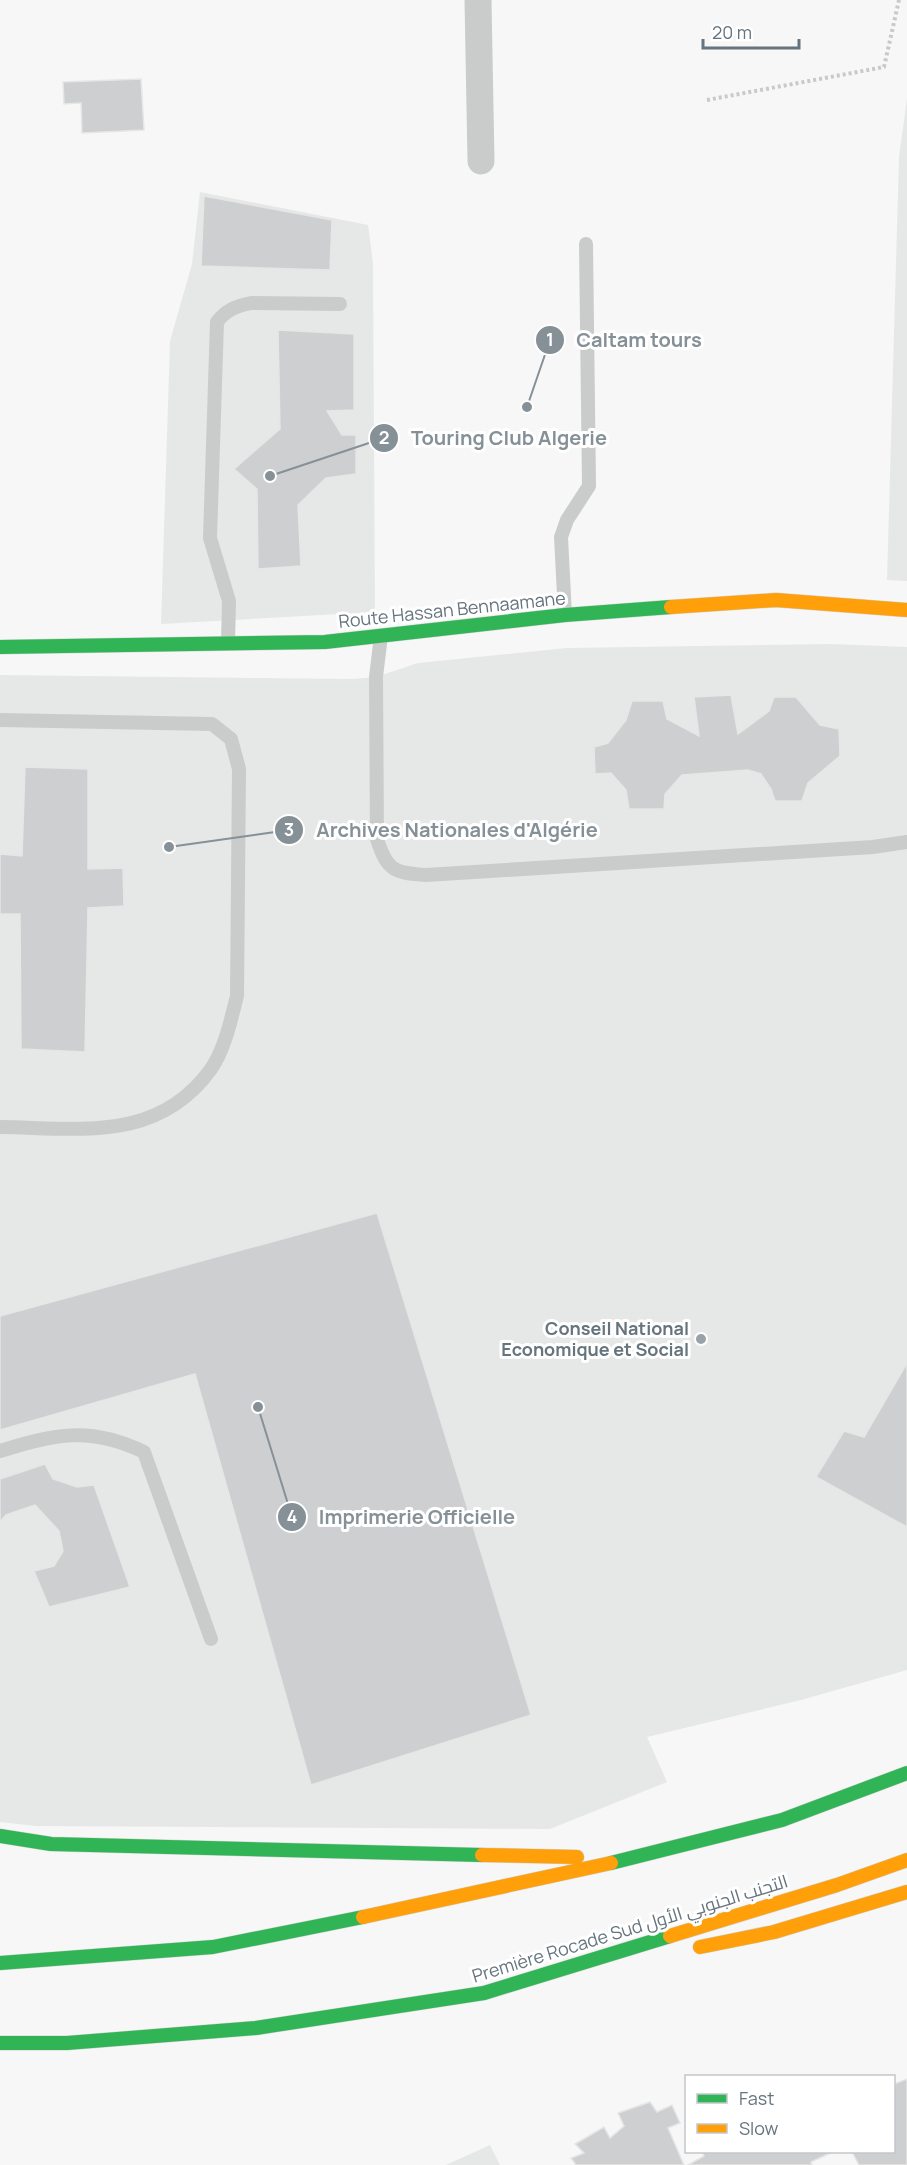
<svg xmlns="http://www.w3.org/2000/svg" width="907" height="2165" font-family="Manrope,Cairo,sans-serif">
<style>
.built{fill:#e6e7e7}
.building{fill:#cecfd0;stroke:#e6e6e6;stroke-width:1.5}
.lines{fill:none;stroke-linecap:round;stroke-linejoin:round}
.fast-casing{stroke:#d3d4d5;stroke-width:15}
.slow-casing{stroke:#d3d4d5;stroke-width:15}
.path{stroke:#c8c9ca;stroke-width:4;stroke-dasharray:3 3;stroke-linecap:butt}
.lane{stroke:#cacccc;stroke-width:14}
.street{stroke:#cacccc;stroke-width:27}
.fast{stroke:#30b455;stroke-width:14}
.slow{stroke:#ff9f0a;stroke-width:14}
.poi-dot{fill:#99a2a8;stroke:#fff;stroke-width:2}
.labels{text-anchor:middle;stroke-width:6;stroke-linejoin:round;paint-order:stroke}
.street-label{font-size:18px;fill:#66747e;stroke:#fff}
.poi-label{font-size:18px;font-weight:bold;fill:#66747e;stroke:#fff;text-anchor:end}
.leader{fill:none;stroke:#859097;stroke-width:2}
.callout-dot{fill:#859097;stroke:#fff;stroke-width:2}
.mark-label{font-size:18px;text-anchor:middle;font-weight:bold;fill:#fff}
.callout-label{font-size:20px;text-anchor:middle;font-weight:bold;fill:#859097;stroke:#fff;stroke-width:6;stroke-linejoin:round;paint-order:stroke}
</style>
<rect width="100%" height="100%" fill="#f7f7f7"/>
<g class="built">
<polygon points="907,99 907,581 887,580 899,157"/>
<polygon points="200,192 368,225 373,263 375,612 161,624 170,341 192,264"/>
<polygon points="831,644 907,647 907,1670 801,1700 647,1737 667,1782 550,1829 36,1826 0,1822 0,675 352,679 376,677 418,663 567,648"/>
<polygon points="490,2145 500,2165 446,2165"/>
</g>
<g class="building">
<polygon points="141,79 144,130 82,133 81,103 64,104 63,82"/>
<polygon points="204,196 332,220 330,270 201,266"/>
<polygon points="278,330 354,334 354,410 327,411 342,435 356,435 356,474 326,478 298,505 301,566 258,569 257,489 234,469 280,429"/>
<polygon points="731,695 738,734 769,711 774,697 796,697 820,725 839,729 840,756 808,783 802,801 775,801 771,789 761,774 748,770 682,775 665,794 664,809 629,809 626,790 611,773 595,774 594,747 608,743 626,720 632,701 663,701 667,719 699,736 694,697"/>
<polygon points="25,767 88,769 88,869 123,868 124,906 88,908 85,1052 21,1049 20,914 0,914 0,854 22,856"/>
<polygon points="377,1213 531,1715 311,1785 195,1374 0,1430 0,1316"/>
<polygon points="907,1363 907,1527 816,1477 844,1431 864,1437"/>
<polygon points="45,1464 53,1479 77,1487 94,1485 130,1587 49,1607 34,1571 54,1566 63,1551 59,1531 35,1505 6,1515 0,1522 0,1479"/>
<polygon points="907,2079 907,2165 859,2165 852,2152 894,2152 894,2084"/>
<polygon points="650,2102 657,2112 672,2105 680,2123 668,2128 684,2165 576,2165 571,2158 584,2153 575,2144 604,2127 610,2138 624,2126 618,2113"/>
<polygon points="702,2152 833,2152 811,2162 812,2165 688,2165 704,2156"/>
</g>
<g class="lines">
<defs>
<g id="fast">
<polyline points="0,647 325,642 565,615 671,607"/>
<polyline points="0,1836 51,1844 482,1855"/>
<polyline points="611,1863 782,1820 907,1773"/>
<polyline points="0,1963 213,1947 363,1917"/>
<polyline points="0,2043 67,2043 256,2028 484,1993 670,1936"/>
</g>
<g id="slow">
<polyline points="671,607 776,600 907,610"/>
<polyline points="482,1855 577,1857"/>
<polyline points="363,1917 611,1863"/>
<polyline points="670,1936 837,1885 907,1860"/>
<polyline points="700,1947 774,1932 907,1892"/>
</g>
</defs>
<use href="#fast" class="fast-casing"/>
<use href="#slow" class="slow-casing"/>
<polyline class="path" points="707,100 884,67 899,0"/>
<g class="lane">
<polyline points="565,615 561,537 567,520 589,486 586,244"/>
<path d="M381,636L376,677L377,839C387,871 395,873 426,875L873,847L907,842"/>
<path d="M228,643L229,601L210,538L217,322C226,310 236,306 251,303L340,304"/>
<path d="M0,720L212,724L231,739L239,769L237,996C231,1019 225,1049 211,1069C158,1143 79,1128 0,1127"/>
<path d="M0,1451C55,1434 90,1426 144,1452L211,1639"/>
</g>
<polyline class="street" points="478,0 481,161"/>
<use href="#fast" class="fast"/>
<use href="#slow" class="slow"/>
</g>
<circle class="poi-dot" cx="701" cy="1339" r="6"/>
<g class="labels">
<g class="street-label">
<text transform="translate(452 610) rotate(-6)" y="6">Route Hassan Bennaamane</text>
<text transform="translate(630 1929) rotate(-17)" y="6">Première Rocade Sud التجنب الجنوبي الأول</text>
</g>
<g class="poi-label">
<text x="689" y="1335">Conseil National<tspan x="689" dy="21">Economique et Social</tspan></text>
</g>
</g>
<path class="leader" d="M527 407L550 340M270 476L384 438M169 847L289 830M258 1407L292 1517"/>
<g class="callout-dot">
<circle cx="527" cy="407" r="6"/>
<circle cx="270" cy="476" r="6"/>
<circle cx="169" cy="847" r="6"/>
<circle cx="258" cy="1407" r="6"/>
<circle cx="550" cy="340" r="15"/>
<circle cx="384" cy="438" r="15"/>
<circle cx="289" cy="830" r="15"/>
<circle cx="292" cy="1517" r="15"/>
</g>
<g class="mark-label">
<text x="550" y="346">1</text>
<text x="384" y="444">2</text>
<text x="289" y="836">3</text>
<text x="292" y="1523">4</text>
</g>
<g class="callout-label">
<text x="639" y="347">Caltam tours</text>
<text x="509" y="445">Touring Club Algerie</text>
<text x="457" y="837">Archives Nationales d'Algérie</text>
<text x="417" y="1524">Imprimerie Officielle</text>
</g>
<rect x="685" y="2075" width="210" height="78" fill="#ffffff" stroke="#c2c7cb" stroke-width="1.5"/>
<rect x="697" y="2094" width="30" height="9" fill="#30b455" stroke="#c2c7cb" stroke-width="1.5"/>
<text x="739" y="2105" font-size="18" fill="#66747e">Fast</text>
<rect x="697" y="2124" width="30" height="9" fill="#ff9f0a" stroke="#c2c7cb" stroke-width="1.5"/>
<text x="739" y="2135" font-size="18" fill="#66747e">Slow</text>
<path d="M703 39v9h96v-9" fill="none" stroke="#66747e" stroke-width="3"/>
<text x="712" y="39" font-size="18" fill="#66747e" stroke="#ffffff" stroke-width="4.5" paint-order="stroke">20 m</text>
</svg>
